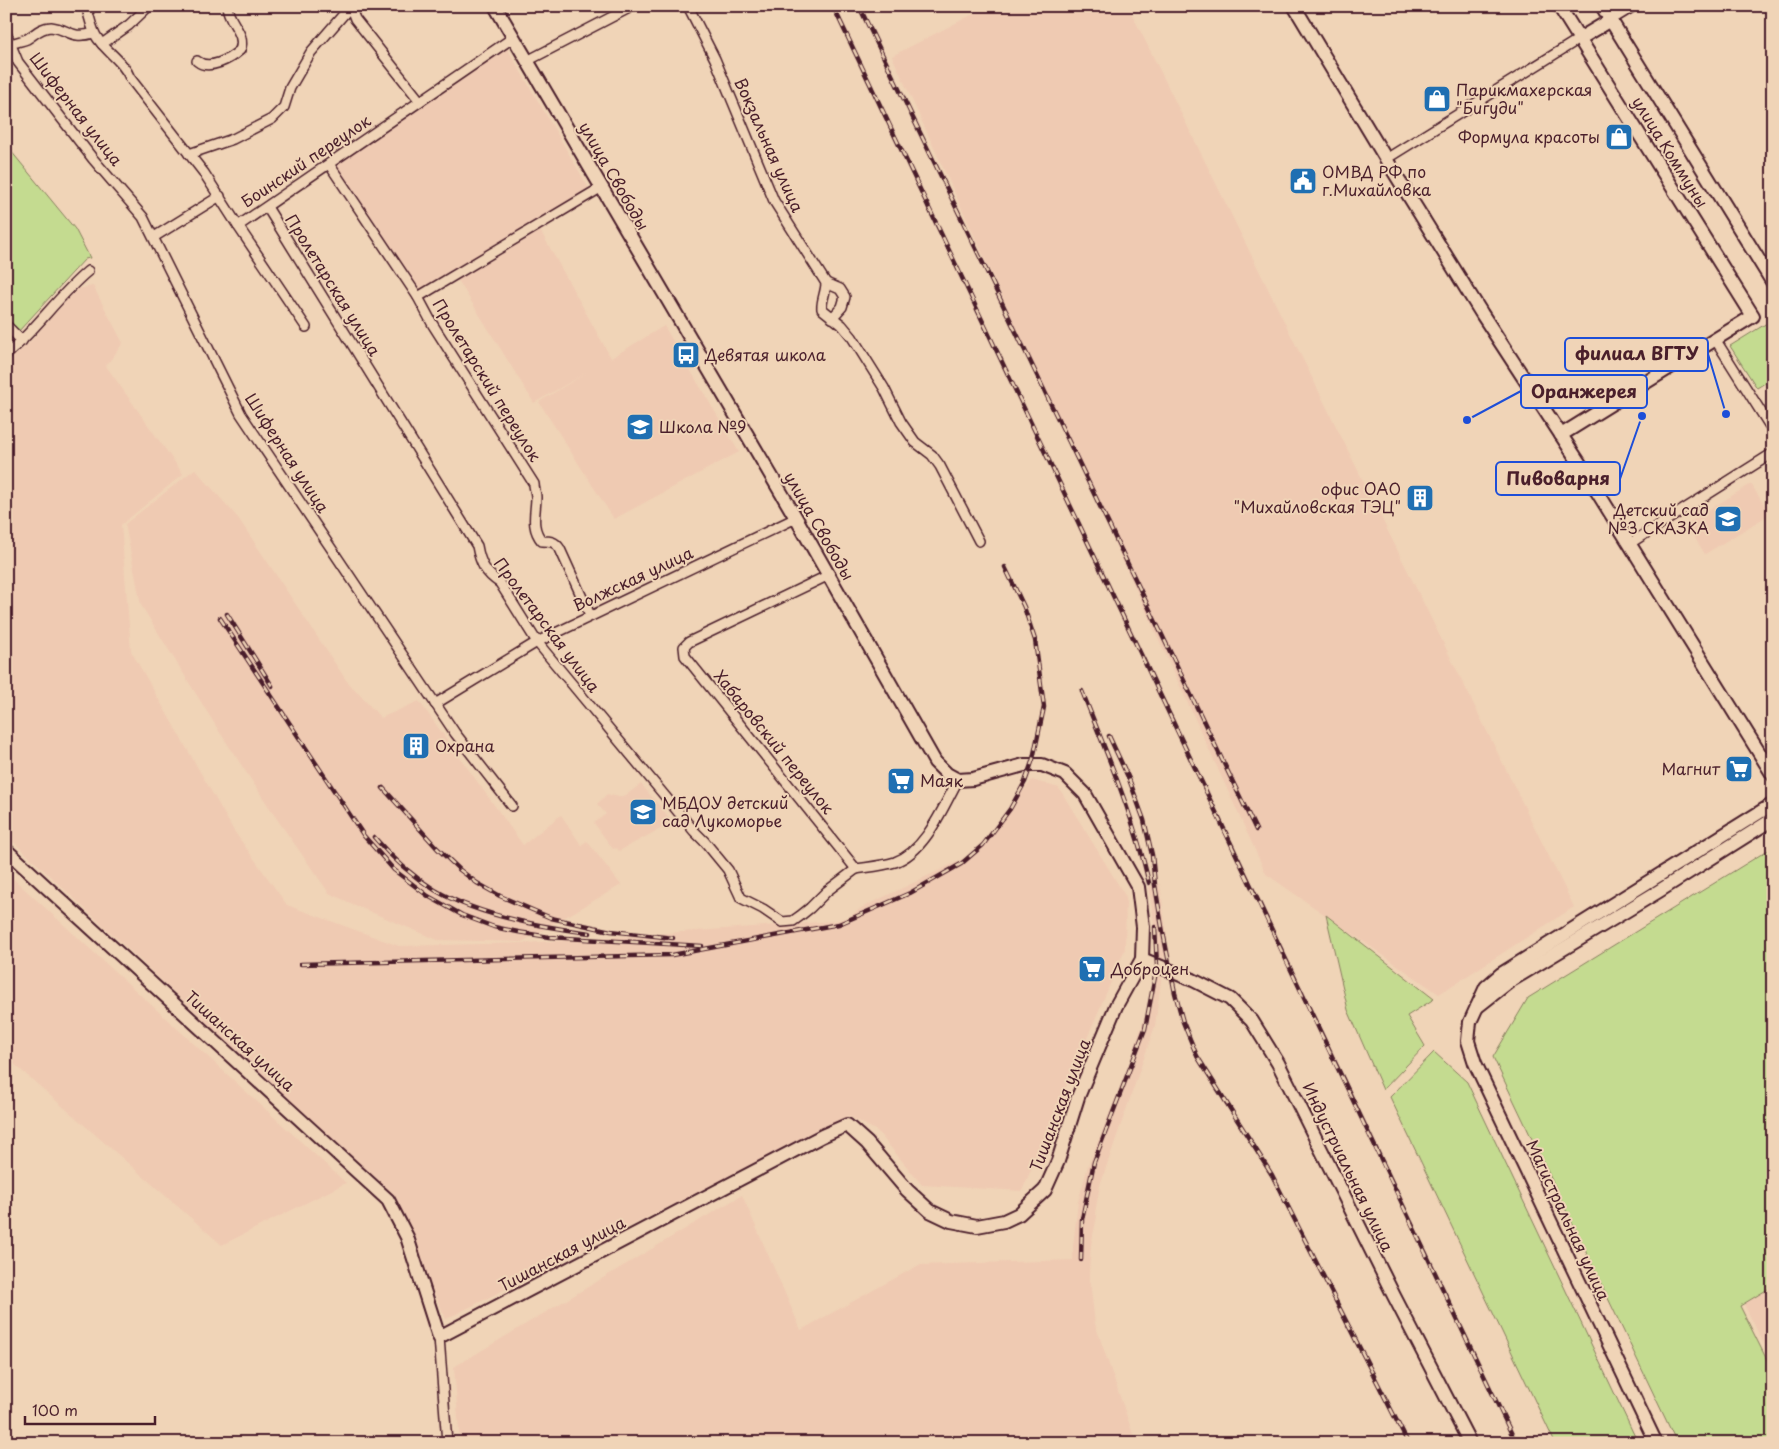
<svg xmlns="http://www.w3.org/2000/svg" width="1779" height="1449" font-family="'Playpen Sans',sans-serif">
<style>
.built{fill:#efcab2}
.green{fill:#c4db90;stroke:#877d5e}
.lines{fill:none;stroke-linecap:round;stroke-linejoin:round}
.street-casing{stroke:#4a1f2b;stroke-width:12}
.secondary-casing{stroke:#4a1f2b;stroke-width:16}
.street{stroke:#f0d4b7;stroke-width:9}
.secondary{stroke:#f0d4b7;stroke-width:12}
.rail-casing{stroke:#4a1f2b;stroke-width:4.5}
.rail{stroke:#f0d4b7;stroke-width:2.5;stroke-dasharray:8;stroke-linecap:butt}
.labels{text-anchor:middle;stroke-width:4;stroke-linejoin:round;paint-order:stroke}
.poi-label{font-size:16px;fill:#4a1f2b;stroke:#f0d4b7;text-anchor:start}
.street-label{font-size:16px;fill:#4a1f2b;stroke:#f0d4b7}
.leader{fill:none;stroke:#1d4ed8;stroke-width:2}
.callout-dot{fill:#1d4ed8;stroke:#f0d4b7;stroke-width:2}
.callout{fill:#f0d4b7;stroke:#1d4ed8;stroke-width:2}
.callout-label{font-size:18px;text-anchor:middle;font-weight:bold;fill:#4a1f2b}
</style>
<rect width="100%" height="100%" fill="#f0d4b7"/>
<filter id="ink" filterUnits="userSpaceOnUse"><feTurbulence type="fractalNoise" baseFrequency=".02" numOctaves="2"/><feDisplacementMap in="SourceGraphic" scale="10" xChannelSelector="R" yChannelSelector="G"/><feConvolveMatrix kernelMatrix="1 2 1 2 8 2 1 2 1" color-interpolation-filters="sRGB"/></filter>
<g filter="url(#ink)">
<g class="built">
<polygon points="989,6 1128,6 1574,907 1439,994 1266,874 892,56"/>
<polygon points="507,48 590,190 418,290 336,164 395,122"/>
<polygon points="540,230 611,358 664,326 739,452 614,519 539,402 586,373 534,403 458,280"/>
<polygon points="93,286 123,343 106,366 183,474 121,525 131,651 234,831 287,905 399,946 526,943 835,921 849,917 861,908 973,854 1032,780 1059,788 1126,897 1125,949 1022,1191 922,1185 877,1131 849,1116 446,1319 389,1193 6,835 6,363 30,342 77,289"/>
<polygon points="195,469 238,518 346,680 381,718 419,701 523,845 561,815 581,845 587,841 621,885 522,942 438,940 359,907 329,893 277,819 219,731 141,605 125,524"/>
<polygon points="1751,484 1770,514 1705,554 1686,524"/>
<polygon points="641,784 673,822 619,851 616,848 613,849 594,823 606,814 597,804 607,794 619,797 626,795"/>
<polygon points="6,872 346,1183 222,1245 6,1057"/>
<polygon points="1160,884 1167,936 1155,1026 1100,1185 1095,1213 1097,1216 1091,1245 1089,1272 1095,1324 1136,1443 460,1443 454,1367 742,1195 801,1330 919,1265 1073,1260 1073,1247 1078,1202 1088,1166 1130,1063 1153,991 1156,938 1149,886"/>
<polygon points="1773,1286 1773,1362 1744,1304"/>
</g>
<g class="green">
<polygon points="6,145 75,229 90,258 85,259 6,345"/>
<polygon points="1772,320 1773,378 1757,388 1730,346"/>
<polygon points="1773,847 1773,1286 1740,1306 1773,1372 1773,1443 1677,1443 1493,1057 1528,998"/>
<polygon points="1326,915 1434,999 1407,1016 1425,1046 1383,1090 1348,1010"/>
<polygon points="1434,1052 1467,1082 1638,1443 1555,1443 1390,1097"/>
</g>
<g class="lines">
<defs>
<g id="street">
<path d="M86,6C90,17 91,30 98,39C108,53 124,62 130,78L204,173L238,226L514,37"/>
<polyline points="350,6 355,19 420,101"/>
<path d="M688,6L715,59L774,201L826,283C826,292 821,301 822,309L842,325L852,337L884,388L901,422L915,442L932,455L940,466L979,541"/>
<polyline points="1611,20 1634,6"/>
<polyline points="6,33 18,62 93,159 143,217 241,414 455,733 512,806"/>
<path d="M11,44C16,42 22,41 27,39C35,34 41,27 51,27C70,29 70,40 94,33"/>
<polyline points="102,44 129,25 149,6"/>
<path d="M197,61C209,71 230,59 240,50C247,34 228,22 227,6"/>
<polyline points="527,61 633,6"/>
<polyline points="189,154 233,139 272,119 284,107 290,88 311,52 350,7"/>
<polyline points="1386,159 1579,39"/>
<path d="M329,164L418,297L433,325L534,484C534,488 536,493 536,497C536,512 530,527 542,541C550,541 555,541 560,549L590,615"/>
<path d="M267,207L477,546C480,563 485,573 500,583L537,642L694,831L705,842L728,870L741,898L763,909L782,922L793,921L800,916L810,908L827,891L856,869"/>
<polyline points="238,226 306,327"/>
<polyline points="154,237 220,196"/>
<polyline points="826,283 840,289 845,297 842,307 832,318"/>
<polyline points="418,297 602,187"/>
<polyline points="6,325 22,341"/>
<polyline points="1715,339 1773,431"/>
<path d="M6,355C36,330 58,296 88,271"/>
<polyline points="1629,544 1773,453"/>
<path d="M829,575L689,642L684,647L685,656L856,869C869,867 882,866 895,862C926,851 943,807 958,780"/>
<polyline points="435,704 537,642 796,518"/>
<polyline points="439,1337 447,1443"/>
</g>
<g id="secondary">
<polyline points="1294,6 1386,159 1482,314 1580,464 1773,775"/>
<polyline points="1559,6 1753,316 1561,435"/>
<polyline points="1602,6 1773,283"/>
<polyline points="1579,39 1611,20"/>
<polyline points="6,850 388,1200 407,1237 439,1337 822,1136 847,1125 867,1143 907,1190 930,1211 951,1221 977,1226 1004,1221 1019,1214 1045,1190 1058,1161 1078,1097 1116,1006 1142,959 1143,927 1138,887 1085,794 1065,774 1042,765 1024,765 973,779 958,780 947,774 935,762 796,518 495,6"/>
<polyline points="1142,959 1193,980 1230,999 1252,1021 1278,1063 1394,1296 1470,1443"/>
<polyline points="1477,1007 1510,981 1659,891 1773,819"/>
<polyline points="1656,1443 1475,1063 1468,1041 1470,1022 1486,987 1501,974 1773,804"/>
</g>
</defs>
<use href="#street" class="street-casing"/>
<use href="#secondary" class="secondary-casing"/>
<use href="#street" class="street"/>
<use href="#secondary" class="secondary"/>
<defs>
<g id="rail">
<path d="M833,6C1061,485 1287,964 1516,1443"/>
<polyline points="859,6 1256,830"/>
<polyline points="227,614 272,686"/>
<polyline points="220,618 364,836 394,870 428,896 462,915 494,927 518,932 549,937 702,946"/>
<path d="M1082,691C1107,754 1134,817 1149,883"/>
<polyline points="1109,736 1129,779 1144,820 1152,855 1155,885 1162,927 1175,993 1183,1022 1197,1056 1272,1175 1408,1443"/>
<polyline points="383,788 437,848 460,870 477,883 500,896 551,918 611,931 673,938"/>
<path d="M374,837C391,857 412,876 435,890C477,915 541,927 590,933"/>
<polyline points="301,964 672,955 839,924 910,893 961,864 983,845 1010,809 1025,782 1033,759 1044,707 1035,640 1024,607 1005,567"/>
<polyline points="1081,1260 1082,1219 1094,1162 1145,1029 1157,966 1155,927"/>
</g>
</defs>
<use href="#rail" class="rail-casing"/>
<use href="#rail" class="rail"/>
</g>
</g>
<defs>
<symbol id="shop-square" viewBox="-11 -11 22 22"><rect x="-9" y="-9" width="18" height="18" rx="4" fill="#1f6fb2" stroke="#f0d4b7"/><path d="M-5-2.5h2.3a2.7 3.5 0 0 1 5.4 0H5L5.5 6h-11ZM-1.5-2.5h3a1.5 2.3 0 0 0-3 0Z" fill="#fff"/></symbol>
<symbol id="civic-square" viewBox="-11 -11 22 22"><rect x="-9" y="-9" width="18" height="18" rx="4" fill="#1f6fb2" stroke="#f0d4b7"/><path d="M-.6-6.5H3V-4.5H.6V-3L4-1V1h2V6H-6V1h2V-1L-.6-3ZM-1.2 2.5V6h2.4V2.5Z" fill="#fff"/></symbol>
<symbol id="bus-square" viewBox="-11 -11 22 22"><rect x="-9" y="-9" width="18" height="18" rx="4" fill="#1f6fb2" stroke="#f0d4b7"/><path d="M-5-6H5V4H4V6H2V4H-2V6H-4V4H-5ZM-3.5-4V0h7V-4ZM-3.5 1.2v1.5H-2V1.2ZM2 1.2v1.5H3.5V1.2Z" fill="#fff"/></symbol>
<symbol id="school-square" viewBox="-11 -11 22 22"><rect x="-9" y="-9" width="18" height="18" rx="4" fill="#1f6fb2" stroke="#f0d4b7"/><path d="M0-5L7-2L0 1L-7-2ZM-4 1L0 2.5L4 1V4Q0 6-4 4Z" fill="#fff"/></symbol>
<symbol id="building-square" viewBox="-11 -11 22 22"><rect x="-9" y="-9" width="18" height="18" rx="4" fill="#1f6fb2" stroke="#f0d4b7"/><path d="M-4-6H4V6H1V3H-1V6H-4ZM-2.5-4.3h1.7v1.8h-1.7ZM.8-4.3h1.7v1.8H.8ZM-2.5-1h1.7V.8h-1.7ZM.8-1h1.7V.8H.8Z" fill="#fff"/></symbol>
<symbol id="supermarket-square" viewBox="-11 -11 22 22"><rect x="-9" y="-9" width="18" height="18" rx="4" fill="#1f6fb2" stroke="#f0d4b7"/><path d="M-6-5.5h2.5l.6 2H6L4.5 2H-2.5L-4.4-4H-6ZM-1.5 3.2a1.3 1.3 0 1 0 .1 0ZM3 3.2a1.3 1.3 0 1 0 .1 0Z" fill="#fff"/></symbol>
</defs>
<g fill-rule="evenodd">
<use href="#shop-square" x="1421" y="83" width="32" height="32"/>
<use href="#shop-square" x="1603" y="121" width="32" height="32"/>
<use href="#civic-square" x="1287" y="165" width="32" height="32"/>
<use href="#bus-square" x="670" y="339" width="32" height="32"/>
<use href="#school-square" x="624" y="411" width="32" height="32"/>
<use href="#building-square" x="1404" y="482" width="32" height="32"/>
<use href="#school-square" x="1712" y="503" width="32" height="32"/>
<use href="#building-square" x="400" y="730" width="32" height="32"/>
<use href="#supermarket-square" x="1723" y="753" width="32" height="32"/>
<use href="#supermarket-square" x="885" y="765" width="32" height="32"/>
<use href="#school-square" x="627" y="796" width="32" height="32"/>
<use href="#supermarket-square" x="1076" y="953" width="32" height="32"/>
</g>
<g class="labels">
<g class="poi-label">
<text x="1456" y="96">Парикмахерская<tspan x="1456" dy="18">"Бигуди"</tspan></text>
<text x="1600" y="143" text-anchor="end">Формула красоты</text>
<text x="1322" y="178">ОМВД РФ по<tspan x="1322" dy="18">г.Михайловка</tspan></text>
<text x="705" y="361">Девятая школа</text>
<text x="659" y="433">Школа №9</text>
<text x="1401" y="495" text-anchor="end">офис ОАО<tspan x="1401" dy="18">"Михайловская ТЭЦ"</tspan></text>
<text x="1709" y="516" text-anchor="end">Детский сад<tspan x="1709" dy="18">№3 СКАЗКА</tspan></text>
<text x="435" y="752">Охрана</text>
<text x="1720" y="775" text-anchor="end">Магнит</text>
<text x="920" y="787">Mаяк</text>
<text x="662" y="809">МБДОУ детский<tspan x="662" dy="18">сад Лукоморье</tspan></text>
<text x="1111" y="975">Доброцен</text>
</g>
<g class="street-label">
<text transform="translate(76 109) rotate(52)" y="6">Шиферная улица</text>
<text transform="translate(769 145) rotate(66)" y="6">Вокзальная улица</text>
<text transform="translate(1670 152) rotate(58)" y="6">улица Коммуны</text>
<text transform="translate(306 161) rotate(-34)" y="6">Боинский переулок</text>
<text transform="translate(614 176) rotate(60)" y="6">улица Свободы</text>
<text transform="translate(333 285) rotate(58)" y="6">Пролетарская улица</text>
<text transform="translate(487 380) rotate(58)" y="6">Пролетарский переулок</text>
<text transform="translate(287 453) rotate(57)" y="6">Шиферная улица</text>
<text transform="translate(819 526) rotate(60)" y="6">улица Свободы</text>
<text transform="translate(633 579) rotate(-25)" y="6">Волжская улица</text>
<text transform="translate(547 625) rotate(53)" y="6">Пролетарская улица</text>
<text transform="translate(774 742) rotate(51)" y="6">Хабаровский переулок</text>
<text transform="translate(240 1041) rotate(42)" y="6">Тишанская улица</text>
<text transform="translate(1060 1105) rotate(-69)" y="6">Тишанская улица</text>
<text transform="translate(1348 1167) rotate(64)" y="6">Индустриальная улица</text>
<text transform="translate(1568 1220) rotate(65)" y="6">Магистральная улица</text>
<text transform="translate(562 1254) rotate(-28)" y="6">Тишанская улица</text>
</g>
</g>
<path class="leader" d="M1726 414L1708 354M1467 420L1521 391M1642 416L1620 479"/>
<g class="callout-dot">
<circle cx="1726" cy="414" r="5"/>
<circle cx="1467" cy="420" r="5"/>
<circle cx="1642" cy="416" r="5"/>
</g>
<g class="callout">
<rect x="1565" y="338" width="143" height="33" rx="5"/>
<rect x="1521" y="375" width="126" height="33" rx="5"/>
<rect x="1496" y="462" width="124" height="33" rx="5"/>
</g>
<g class="callout-label">
<text x="1637" y="360">филиал ВГТУ</text>
<text x="1584" y="398">Оранжерея</text>
<text x="1558" y="485">Пивоварня</text>
</g>
<rect width="1779" height="1449" fill="none" stroke="#f0d4b7" stroke-width="25"/>
<rect x="12" y="12" width="1754" height="1424" fill="none" stroke="#4a1f2b" stroke-width="2" filter="url(#ink)"/>
<path d="M25 1416v8h130v-8" fill="none" stroke="#4a1f2b" stroke-width="2.5"/>
<text x="32" y="1416" font-size="15" fill="#4a1f2b" stroke="#f0d4b7" stroke-width="4" paint-order="stroke">100 m</text>
</svg>
